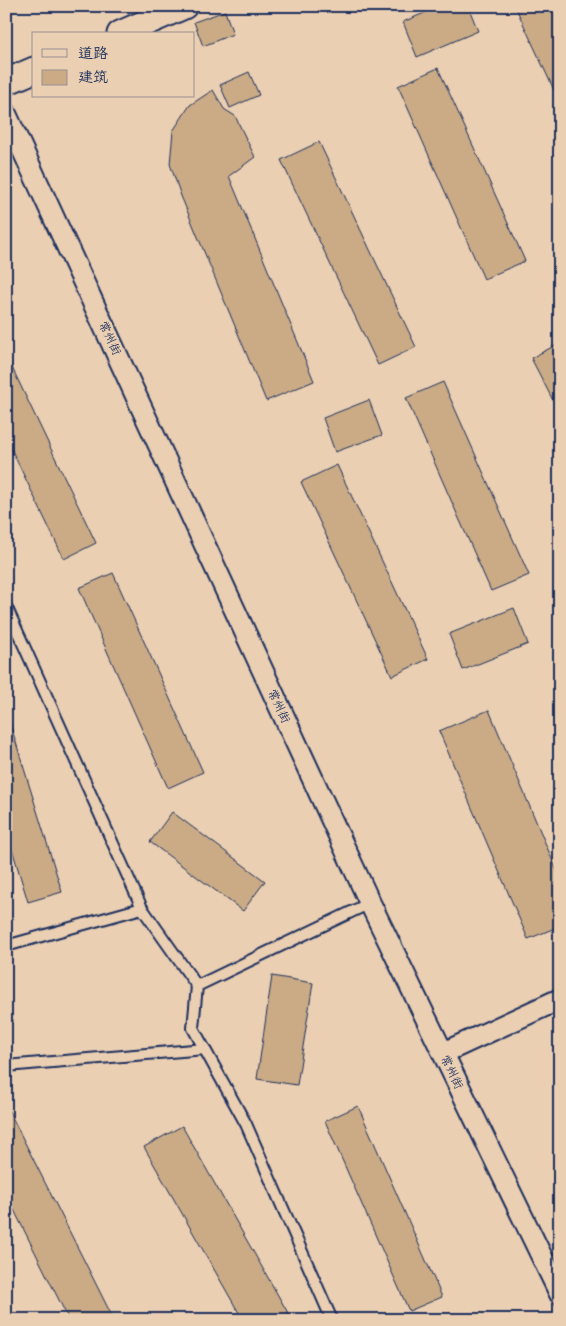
<svg xmlns="http://www.w3.org/2000/svg" width="566" height="1326" font-family="'Balsamiq Sans','LXGW WenKai TC',sans-serif">
<style>
.building{fill:#caab85;stroke:#1b2f5e}
.lines{fill:none;stroke-linecap:round;stroke-linejoin:round}
.service-casing{stroke:#1b2f5e;stroke-width:14}
.minor-casing{stroke:#1b2f5e;stroke-width:24}
.tertiary-casing{stroke:#1b2f5e;stroke-width:29}
.service{stroke:#ebcfb2;stroke-width:10}
.minor{stroke:#ebcfb2;stroke-width:20}
.tertiary{stroke:#ebcfb2;stroke-width:25}
.labels{text-anchor:middle;stroke-width:4;stroke-linejoin:round;paint-order:stroke}
.street-label{font-size:12px;fill:#1b2f5e;stroke:#ebcfb2}
</style>
<rect width="100%" height="100%" fill="#ebcfb2"/>
<filter id="ink" filterUnits="userSpaceOnUse"><feTurbulence type="fractalNoise" baseFrequency=".02" numOctaves="2"/><feDisplacementMap in="SourceGraphic" scale="10" xChannelSelector="R" yChannelSelector="G"/><feConvolveMatrix kernelMatrix="1 2 1 2 8 2 1 2 1" color-interpolation-filters="sRGB"/></filter>
<g filter="url(#ink)">
<g class="building">
<polygon points="441,6 468,6 478,31 417,57 403,22"/>
<polygon points="515,6 557,6 560,12 560,103"/>
<polygon points="225,11 233,34 203,46 194,22"/>
<polygon points="438,68 525,261 484,279 398,86"/>
<polygon points="249,72 259,95 230,108 220,85"/>
<polygon points="213,90 224,109 235,116 255,157 229,176 314,381 266,401 181,196 170,164 173,131 190,105"/>
<polygon points="319,142 416,347 378,365 281,160"/>
<polygon points="560,343 560,414 531,358"/>
<polygon points="6,355 96,543 64,559 6,438"/>
<polygon points="443,382 529,575 491,591 406,398"/>
<polygon points="369,400 382,435 335,452 323,418"/>
<polygon points="337,465 428,659 392,676 301,482"/>
<polygon points="113,573 203,772 168,788 79,588"/>
<polygon points="514,608 528,644 463,670 449,634"/>
<polygon points="6,710 62,892 28,902 6,829"/>
<polygon points="489,710 560,878 560,926 528,939 439,731"/>
<polygon points="172,812 265,881 243,911 150,842"/>
<polygon points="272,976 313,983 297,1085 257,1079"/>
<polygon points="358,1106 442,1297 409,1311 325,1121"/>
<polygon points="8,1109 113,1318 109,1320 69,1320 6,1194 6,1111"/>
<polygon points="182,1126 292,1320 243,1320 144,1147"/>
</g>
<g class="lines">
<defs>
<g id="service">
<polyline points="6,606 142,908"/>
<polyline points="6,946 142,908 197,986"/>
<polyline points="6,1066 205,1049"/>
<polyline points="332,1320 246,1124 193,1028 197,986 370,903"/>
</g>
<g id="minor">
<polyline points="6,114 370,903 560,1294"/>
<polyline points="443,1053 560,999"/>
</g>
<g id="tertiary">
<polyline points="120,34 184,6"/>
<polyline points="6,82 34,70"/>
</g>
</defs>
<use href="#service" class="service-casing"/>
<use href="#minor" class="minor-casing"/>
<use href="#tertiary" class="tertiary-casing"/>
<use href="#service" class="service"/>
<use href="#minor" class="minor"/>
<use href="#tertiary" class="tertiary"/>
</g>
</g>
<g class="labels">
<g class="street-label">
<text transform="translate(110 338) rotate(65)" y="4">常州街</text>
<text transform="translate(279 706) rotate(65)" y="4">常州街</text>
<text transform="translate(452 1072) rotate(64)" y="4">常州街</text>
</g>
</g>
<rect width="566" height="1326" fill="none" stroke="#ebcfb2" stroke-width="25"/>
<rect x="12" y="12" width="541" height="1301" fill="none" stroke="#1b2f5e" stroke-width="2" filter="url(#ink)"/>
<rect x="32" y="32" width="162" height="65" fill="#ebcfb2" stroke="#988f90"/>
<rect x="42" y="49" width="25" height="8" fill="#ebcfb2" stroke="#988f90"/>
<text x="78" y="58" font-size="15" fill="#1b2f5e">道路</text>
<rect x="42" y="70" width="25" height="15" fill="#caab85" stroke="#988f90"/>
<text x="78" y="82" font-size="15" fill="#1b2f5e">建筑</text>
</svg>
